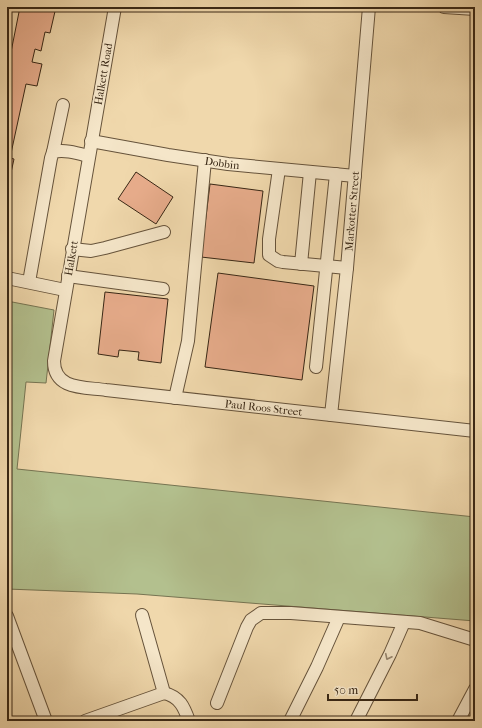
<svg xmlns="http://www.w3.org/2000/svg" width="482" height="728" font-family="'IM FELL French Canon',serif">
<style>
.green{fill:#b3c08e;stroke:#767452}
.building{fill:#e7ac8b;stroke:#382715}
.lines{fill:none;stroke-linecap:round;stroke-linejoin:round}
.minor-casing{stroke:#66533b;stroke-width:14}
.minor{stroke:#f5e6c9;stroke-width:12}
.oneway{stroke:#96866f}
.labels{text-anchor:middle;stroke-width:3.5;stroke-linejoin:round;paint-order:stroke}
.street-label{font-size:11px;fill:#382715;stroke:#f5e6c9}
</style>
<rect width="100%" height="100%" fill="#f0d8ac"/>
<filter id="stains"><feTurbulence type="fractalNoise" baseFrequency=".005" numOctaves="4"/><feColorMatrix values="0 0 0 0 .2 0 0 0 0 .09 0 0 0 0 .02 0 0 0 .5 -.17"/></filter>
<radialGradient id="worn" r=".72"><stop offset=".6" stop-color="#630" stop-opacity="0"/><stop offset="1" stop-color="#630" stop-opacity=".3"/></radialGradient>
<polygon class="green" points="7,301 54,310 46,383 26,382 17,469 475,517 475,621 137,594 7,589"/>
<g class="building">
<polygon points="20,7 56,7 50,33 45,32 41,51 35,49 32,62 42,64 37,86 26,84 10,158 14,159 7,191 7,56 10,57"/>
<polygon points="136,172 173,197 156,224 118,199"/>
<polygon points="210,184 263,191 254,263 201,257"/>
<polygon points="218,273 314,286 302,380 205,367"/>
<polygon points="105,292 168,299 161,363 138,360 139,352 119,350 118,357 98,354"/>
</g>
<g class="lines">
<defs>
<g id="minor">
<path id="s1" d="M115,7L54,361C54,390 84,387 106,390L475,431"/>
<polyline points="444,7 475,9"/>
<path id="s2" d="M91,141L168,155L228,164L355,176"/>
<polyline points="53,152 63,105"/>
<polyline points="279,169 269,239 269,255 278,261 283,262 347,268"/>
<polyline points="72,249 91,251 105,248 164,232"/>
<polyline points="301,264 310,172"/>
<polyline points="68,276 163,289"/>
<polyline points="7,278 65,290"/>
<path d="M29,282L51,158L53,152C64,149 77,153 88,156"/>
<polyline points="316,367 336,174"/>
<polyline points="175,398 188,341 205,160"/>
<path id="s3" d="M331,415L347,268L369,7"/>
<polyline points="142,615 164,693"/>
<polyline points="7,616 46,721"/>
<path d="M164,693C180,697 184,707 189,721"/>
<polyline points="217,703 247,627 251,620 261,613 291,613 420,623 475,640"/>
<polyline points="85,721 164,693"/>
<polyline points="290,721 317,667 339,617"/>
<polyline points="356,721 390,654 404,622"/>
<polyline points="458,721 475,689"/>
</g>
</defs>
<use href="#minor" class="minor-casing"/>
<use href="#minor" class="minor"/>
</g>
<defs><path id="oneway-chevron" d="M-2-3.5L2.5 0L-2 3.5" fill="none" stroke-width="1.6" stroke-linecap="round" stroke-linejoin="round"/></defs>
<use class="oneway" href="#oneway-chevron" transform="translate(388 657) rotate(116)"/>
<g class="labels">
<g class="street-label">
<text transform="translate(103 74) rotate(-80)" y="4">Halkett Road</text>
<text dy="4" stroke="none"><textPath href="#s2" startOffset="133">Dobbin</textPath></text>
<text dy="4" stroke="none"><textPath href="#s3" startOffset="205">Markotter Street</textPath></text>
<text transform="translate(71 258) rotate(-80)" y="4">Halkett</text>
<text dy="4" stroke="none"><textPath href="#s1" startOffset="585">Paul Roos Street</textPath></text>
</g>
</g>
<rect width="482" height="728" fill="none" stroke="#f0d8ac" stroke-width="24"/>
<rect x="8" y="8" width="466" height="712" fill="none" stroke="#382715" stroke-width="2"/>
<rect x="12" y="12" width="458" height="704" fill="none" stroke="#382715"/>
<path d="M328 694v6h89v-6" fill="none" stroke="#382715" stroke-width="2"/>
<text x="334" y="694" font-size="12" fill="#382715" stroke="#f5e6c9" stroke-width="3" paint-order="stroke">50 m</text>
<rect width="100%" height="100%" filter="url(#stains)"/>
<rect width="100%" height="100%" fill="url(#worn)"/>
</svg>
